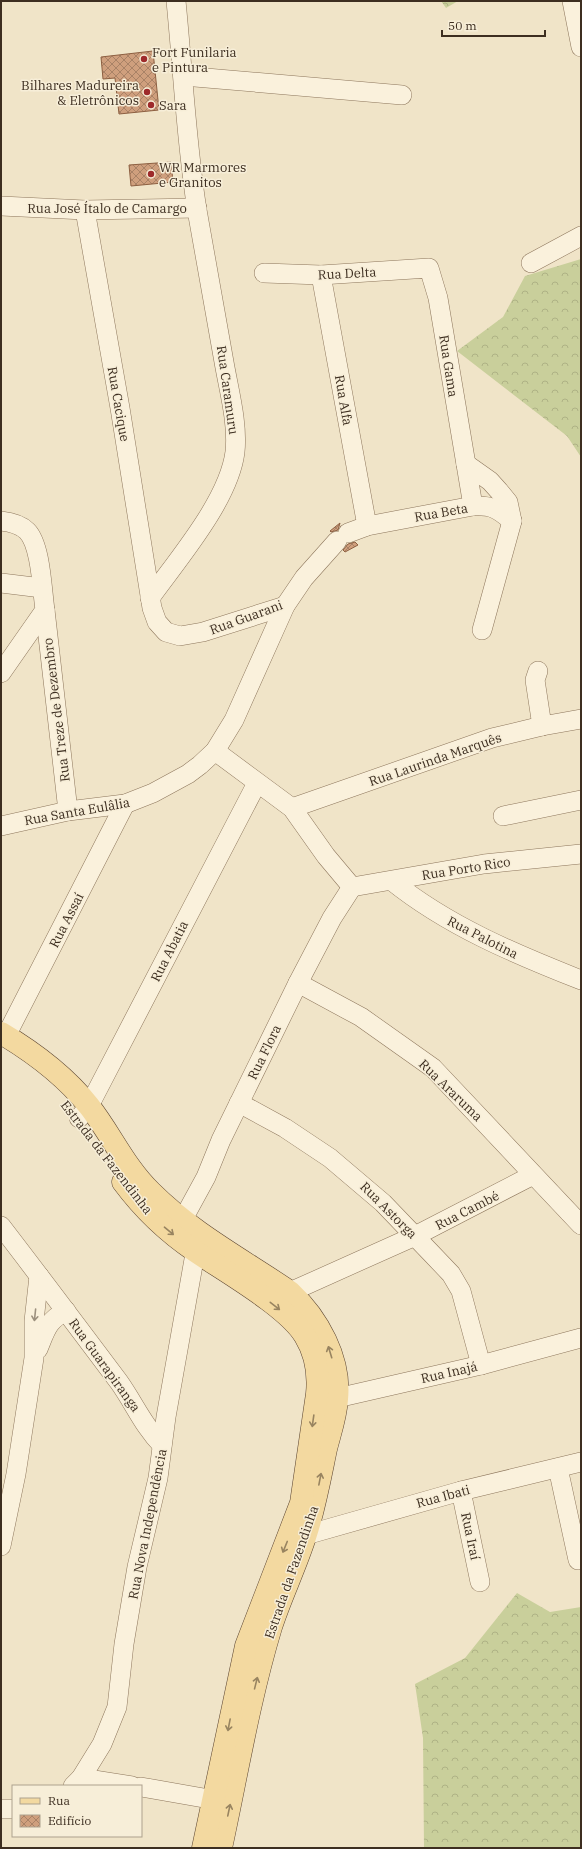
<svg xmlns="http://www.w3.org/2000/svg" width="582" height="1849" font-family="'IBM Plex Serif',serif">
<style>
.forest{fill:url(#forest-crowns)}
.building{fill:url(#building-cross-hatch);stroke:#8d5f41}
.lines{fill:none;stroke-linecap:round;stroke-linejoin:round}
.minor-casing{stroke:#8d765c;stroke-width:20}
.major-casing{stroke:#5b4430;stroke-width:23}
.minor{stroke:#faf1dc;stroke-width:19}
.major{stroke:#f3d9a0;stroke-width:22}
.oneway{stroke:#988460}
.oneway2{stroke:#9c907e}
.poi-dot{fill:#9e2a2b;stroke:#f7eed8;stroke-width:1.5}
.labels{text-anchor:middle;stroke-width:3;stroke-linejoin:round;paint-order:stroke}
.poi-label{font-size:13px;fill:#3d2e20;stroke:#f7eed8;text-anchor:start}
.street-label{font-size:13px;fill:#3d2e20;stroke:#f7eed8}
</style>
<defs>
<pattern id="forest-crowns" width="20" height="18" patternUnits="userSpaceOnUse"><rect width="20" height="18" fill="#c9cf9b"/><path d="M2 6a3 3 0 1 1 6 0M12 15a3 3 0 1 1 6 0" fill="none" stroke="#aeb285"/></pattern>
<pattern id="building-cross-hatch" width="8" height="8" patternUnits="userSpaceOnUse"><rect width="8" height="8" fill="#cf9f7d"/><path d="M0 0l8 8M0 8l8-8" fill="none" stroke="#a98266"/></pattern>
</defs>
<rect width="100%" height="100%" fill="#f0e4c8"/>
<g class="forest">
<polygon points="441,1 458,1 446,8"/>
<polygon points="581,259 581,457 567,436 457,351 503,317 525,276"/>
<polygon points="517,1593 550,1612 581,1607 581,1848 424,1848 423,1738 415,1684 465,1658"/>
</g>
<g class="building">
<polygon points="153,51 159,110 119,114 115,78 103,79 101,57"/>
<polygon points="171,162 173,182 131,186 129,165"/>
<polygon points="340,523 338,530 331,532 330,531"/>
<polygon points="355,542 358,545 345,552 343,550 348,544"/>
</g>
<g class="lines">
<defs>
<g id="minor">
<polyline points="572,1 581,47"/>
<polyline points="183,76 402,95"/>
<polyline points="1,206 85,210 197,208"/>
<polyline points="85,210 120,408 152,608 157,622 166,632 180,636 203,632 285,606"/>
<polyline points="531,263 581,236"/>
<polyline points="264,273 321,275 429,268 438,298 473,506"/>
<polyline points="321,275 367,526"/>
<polyline points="466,464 490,481 499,491 508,502 512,521 482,630"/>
<path d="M1,521C10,522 20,524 27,531C41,545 42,590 45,610L1,673"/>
<path d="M348,533L367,526L473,506C492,505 498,509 512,521"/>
<polyline points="1,583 42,588"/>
<path d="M150,598C178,559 229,500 235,452C238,423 229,391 224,362C215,312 206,261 197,210C186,141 183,71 176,1"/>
<polyline points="45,610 68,811"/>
<polyline points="538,671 535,680 542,726"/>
<polyline points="215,751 292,808 326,856 352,887"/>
<polyline points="292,808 492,738 542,726 581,719"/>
<polyline points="503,816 581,800"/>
<polyline points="1,826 68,811 125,804 153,793 188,774 200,765 215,751 234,720 285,606 304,578 337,541"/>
<path d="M392,881C448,926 515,954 581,980"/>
<polyline points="352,887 484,864 581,854"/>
<polyline points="298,983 361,1017 433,1068 581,1225"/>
<polyline points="6,1036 125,804"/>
<polyline points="239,1103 285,1128 330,1158 383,1203 431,1253 451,1274 461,1291 481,1365"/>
<polyline points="79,1118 89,1106 257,783"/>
<polyline points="182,1221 206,1177 221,1140 298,983 332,918 352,887"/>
<path d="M1,1226C41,1278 80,1330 119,1382C134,1403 144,1427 162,1445"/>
<polyline points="290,1292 415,1236 533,1175"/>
<path d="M38,1349C46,1330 47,1321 66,1311"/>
<polyline points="322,1395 337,1398 481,1365 581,1338"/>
<polyline points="558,1468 578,1560"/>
<polyline points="461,1491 480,1582"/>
<polyline points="306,1535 461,1491 581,1462"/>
<polyline points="1,1546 16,1474 34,1358 34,1321 39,1276"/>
<polyline points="81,1778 132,1786"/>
<polyline points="73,1786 81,1778 102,1744 117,1707 124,1644 137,1567 158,1478 166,1417 198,1237"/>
<polyline points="141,1787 215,1800"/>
<polyline points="1,1809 13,1809"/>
</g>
<g id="major">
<path d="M1,1033C33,1052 66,1077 89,1106C111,1134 125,1167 151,1192C192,1233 243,1260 290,1292C318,1318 341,1359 337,1399C336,1416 330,1433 326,1449C320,1478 315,1506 306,1534C296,1566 281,1596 271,1627C249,1700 237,1774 221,1848"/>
<path d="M123,1182C143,1209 167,1232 195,1251C224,1271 288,1307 305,1336C316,1354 319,1374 317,1394L301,1503L246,1646L203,1848"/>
</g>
</defs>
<use href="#minor" class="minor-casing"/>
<use href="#major" class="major-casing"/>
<use href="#minor" class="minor"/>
<use href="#major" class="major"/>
</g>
<defs><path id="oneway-shaft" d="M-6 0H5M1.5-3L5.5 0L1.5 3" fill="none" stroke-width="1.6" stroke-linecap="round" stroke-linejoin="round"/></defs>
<g class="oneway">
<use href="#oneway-shaft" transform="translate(169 1231) rotate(40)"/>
<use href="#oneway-shaft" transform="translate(275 1306) rotate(38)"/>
<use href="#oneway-shaft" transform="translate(330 1352) rotate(-107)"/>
<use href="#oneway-shaft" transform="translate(313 1421) rotate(98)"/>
<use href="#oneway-shaft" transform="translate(320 1479) rotate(-79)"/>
<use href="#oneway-shaft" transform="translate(285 1547) rotate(112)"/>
<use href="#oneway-shaft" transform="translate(256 1683) rotate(-76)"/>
<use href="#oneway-shaft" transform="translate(229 1725) rotate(101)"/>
<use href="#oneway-shaft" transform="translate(229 1810) rotate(-78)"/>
</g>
<use class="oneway2" href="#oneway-shaft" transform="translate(35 1315) rotate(96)"/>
<g class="poi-dot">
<circle cx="144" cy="59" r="4"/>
<circle cx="147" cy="92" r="4"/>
<circle cx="151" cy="105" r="4"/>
<circle cx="151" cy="174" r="4"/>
</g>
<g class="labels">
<g class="poi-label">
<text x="152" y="57">Fort Funilaria<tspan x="152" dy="15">e Pintura</tspan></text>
<text x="139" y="90" text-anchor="end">Bilhares Madureira<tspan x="139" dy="15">&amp; Eletrônicos</tspan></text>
<text x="159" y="110">Sara</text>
<text x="159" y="172">WR Marmores<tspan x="159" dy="15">e Granitos</tspan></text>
</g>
<g class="street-label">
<text x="107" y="213">Rua José Ítalo de Camargo</text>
<text transform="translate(347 273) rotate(-3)" y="5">Rua Delta</text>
<text transform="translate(449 366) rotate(81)" y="5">Rua Gama</text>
<text transform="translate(228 390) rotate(82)" y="5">Rua Caramuru</text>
<text transform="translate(344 400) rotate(80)" y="5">Rua Alfa</text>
<text transform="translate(119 404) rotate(80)" y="5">Rua Cacique</text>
<text transform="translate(441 512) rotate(-10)" y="5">Rua Beta</text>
<text transform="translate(246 617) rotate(-20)" y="5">Rua Guarani</text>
<text transform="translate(56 710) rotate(-97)" y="5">Rua Treze de Dezembro</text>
<text transform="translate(435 759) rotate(-19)" y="5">Rua Laurinda Marquês</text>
<text transform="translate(77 811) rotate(-10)" y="5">Rua Santa Eulâlia</text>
<text transform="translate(466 868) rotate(-9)" y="5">Rua Porto Rico</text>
<text transform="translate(66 920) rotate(-63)" y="5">Rua Assaí</text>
<text transform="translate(483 937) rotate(27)" y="5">Rua Palotina</text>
<text transform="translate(169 951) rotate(-63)" y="5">Rua Abatia</text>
<text transform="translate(264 1052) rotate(-64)" y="5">Rua Flora</text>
<text transform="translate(451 1090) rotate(44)" y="5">Rua Araruma</text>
<text transform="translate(107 1157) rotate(52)" y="5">Estrada da Fazendinha</text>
<text transform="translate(389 1210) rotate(45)" y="5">Rua Astorga</text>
<text transform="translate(467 1210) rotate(-27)" y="5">Rua Cambé</text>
<text transform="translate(105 1365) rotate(54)" y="5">Rua Guarapiranga</text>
<text transform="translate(449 1372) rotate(-13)" y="5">Rua Inajá</text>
<text transform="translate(443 1496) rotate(-15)" y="5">Rua Ibati</text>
<text transform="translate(147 1524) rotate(-79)" y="5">Rua Nova Independência</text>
<text transform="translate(471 1536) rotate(78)" y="5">Rua Iraí</text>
<text transform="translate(291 1572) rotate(-71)" y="5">Estrada da Fazendinha</text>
</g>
</g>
<rect width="582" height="1849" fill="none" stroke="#3d2e20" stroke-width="4"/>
<rect x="12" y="1785" width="130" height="52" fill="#f7eed8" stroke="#ada18e"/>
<rect x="20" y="1798" width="20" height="6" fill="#f3d9a0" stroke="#ada18e"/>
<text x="48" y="1805" font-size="12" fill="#3d2e20">Rua</text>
<rect x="20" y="1815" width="20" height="12" fill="url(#building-cross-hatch)" stroke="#ada18e"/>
<text x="48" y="1825" font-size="12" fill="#3d2e20">Edifício</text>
<path d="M442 30v6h103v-6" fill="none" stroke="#3d2e20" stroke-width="2"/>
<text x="448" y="30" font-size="12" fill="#3d2e20" stroke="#f7eed8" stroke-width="3" paint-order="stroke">50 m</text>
</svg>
